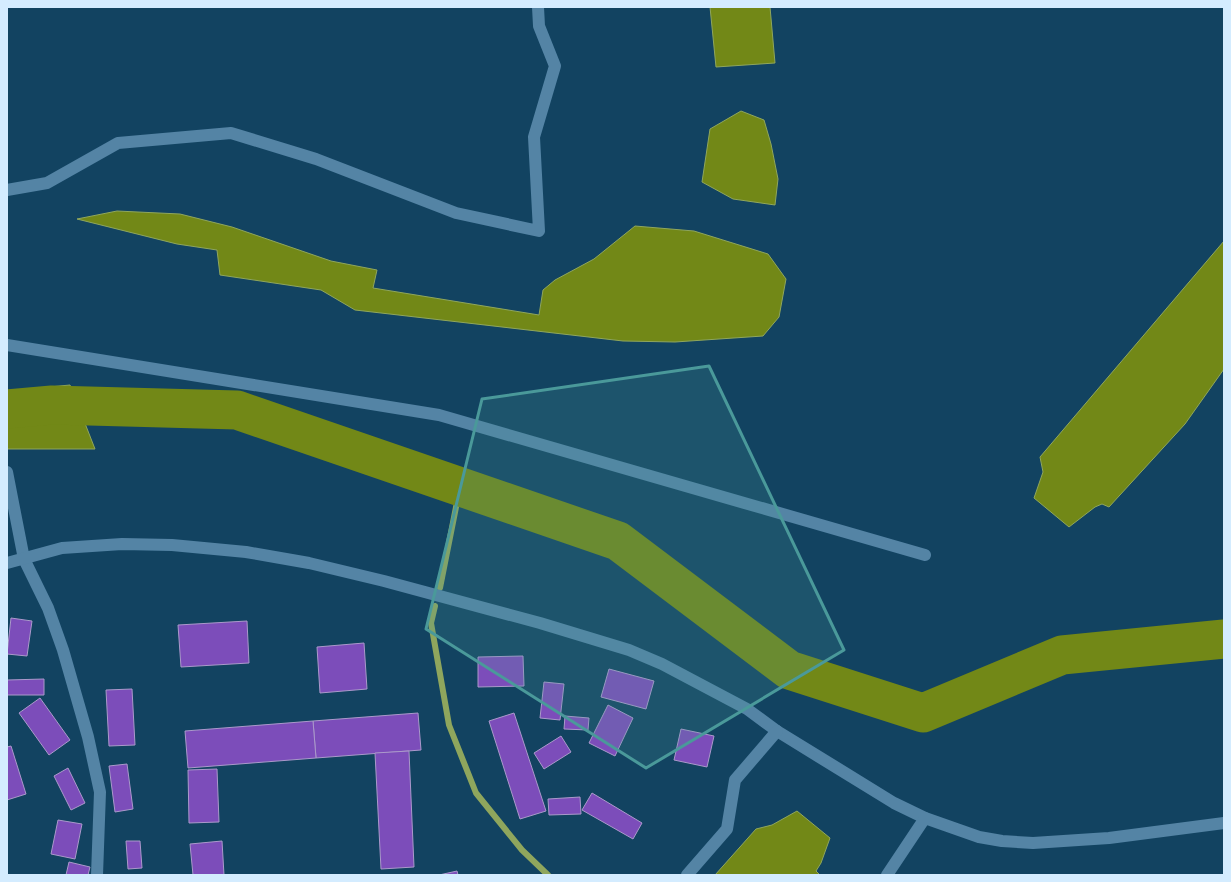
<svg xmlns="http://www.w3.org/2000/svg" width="1231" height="882" font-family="Lato,sans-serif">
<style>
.water{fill:#728817;stroke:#8fa65d}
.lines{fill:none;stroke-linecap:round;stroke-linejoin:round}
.stream{stroke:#8fa65d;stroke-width:6}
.river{stroke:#728817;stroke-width:39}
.building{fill:#7c4dba;stroke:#ab99cb}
.street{stroke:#5484a5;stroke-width:12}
.marked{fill:#4a999a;fill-opacity:0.2;stroke:#4a999a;stroke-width:3;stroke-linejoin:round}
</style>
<rect width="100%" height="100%" fill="#124361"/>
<g class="water">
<polygon points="710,7 770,7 775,63 716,67"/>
<polygon points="741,111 764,120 771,144 778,179 775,205 733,199 702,182 710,129"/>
<polygon points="117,211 180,214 232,227 331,261 377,270 373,288 539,315 543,290 555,280 594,259 635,226 694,231 768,254 786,279 779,317 763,336 675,342 623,341 355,310 321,290 220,275 217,250 177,244 77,219"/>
<polygon points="1224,241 1224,369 1185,424 1109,507 1102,504 1095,507 1069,527 1034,498 1043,472 1040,457"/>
<polygon points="70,385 95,449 7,449 7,391"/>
<polygon points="797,811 830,838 821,863 816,871 820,875 715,875 756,829 772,825"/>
</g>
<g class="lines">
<g class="stream">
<polyline points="440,588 460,487"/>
<polyline points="435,606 431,623 449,725 476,793 522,850 548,875"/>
</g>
<polyline class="river" points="7,409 52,405 237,410 618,541 789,670 923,713 1062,655 1224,639"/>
</g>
<g class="building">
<polygon points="11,618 32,621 27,656 7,654"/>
<polygon points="247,621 249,663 181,667 178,625"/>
<polygon points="364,643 367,689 320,693 317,647"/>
<polygon points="523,656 524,686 478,687 478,657"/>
<polygon points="609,669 654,681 646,709 601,697"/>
<polygon points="44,679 44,695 7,695 7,680"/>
<polygon points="544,682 564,684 560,720 540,718"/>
<polygon points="132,689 135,745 109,746 106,690"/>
<polygon points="40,698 70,740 49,755 19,713"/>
<polygon points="608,705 633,718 615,756 589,743"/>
<polygon points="418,713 421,750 316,758 313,721"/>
<polygon points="514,713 546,811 520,819 489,721"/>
<polygon points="565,716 589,718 588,730 564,729"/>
<polygon points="313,721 316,758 188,768 185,731"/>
<polygon points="681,729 714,736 707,767 674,760"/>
<polygon points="561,736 571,752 544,769 534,753"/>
<polygon points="11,746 26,794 7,800 7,747"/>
<polygon points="409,751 414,867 381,869 375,753"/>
<polygon points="127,764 133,809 115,812 109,766"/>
<polygon points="68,768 85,803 71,810 54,776"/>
<polygon points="217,769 219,822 189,823 188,770"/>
<polygon points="592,793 642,823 633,839 582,810"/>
<polygon points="580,797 581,814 549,815 548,799"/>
<polygon points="58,820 82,824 75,859 51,854"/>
<polygon points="126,841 140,841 142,868 128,869"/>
<polygon points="222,841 224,875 193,875 190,844"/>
<polygon points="69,862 90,867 88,875 66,875"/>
<polygon points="457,871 458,875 439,875"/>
</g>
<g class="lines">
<g class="street">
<polyline points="7,190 47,183 118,143 231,133 316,159 456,213 539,231 534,137 555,66 539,26 538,7"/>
<polyline points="7,345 439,415 925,555"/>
<polyline points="7,472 24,559 48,608 63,650 88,737 100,792 97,875"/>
<polyline points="7,563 62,548 122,544 172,545 246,552 309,563 384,581 540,623 629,650 662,664 747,709 777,731 894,803 925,818 979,837 1002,841 1033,843 1109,838 1224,823"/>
<polyline points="687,875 727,829 735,780 777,731"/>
<polyline points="887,875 925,818"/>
</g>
</g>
<path class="marked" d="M709,366L844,650L646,768L426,629L482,399Z"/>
<rect width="1231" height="882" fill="none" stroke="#d4ecff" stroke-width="16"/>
</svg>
